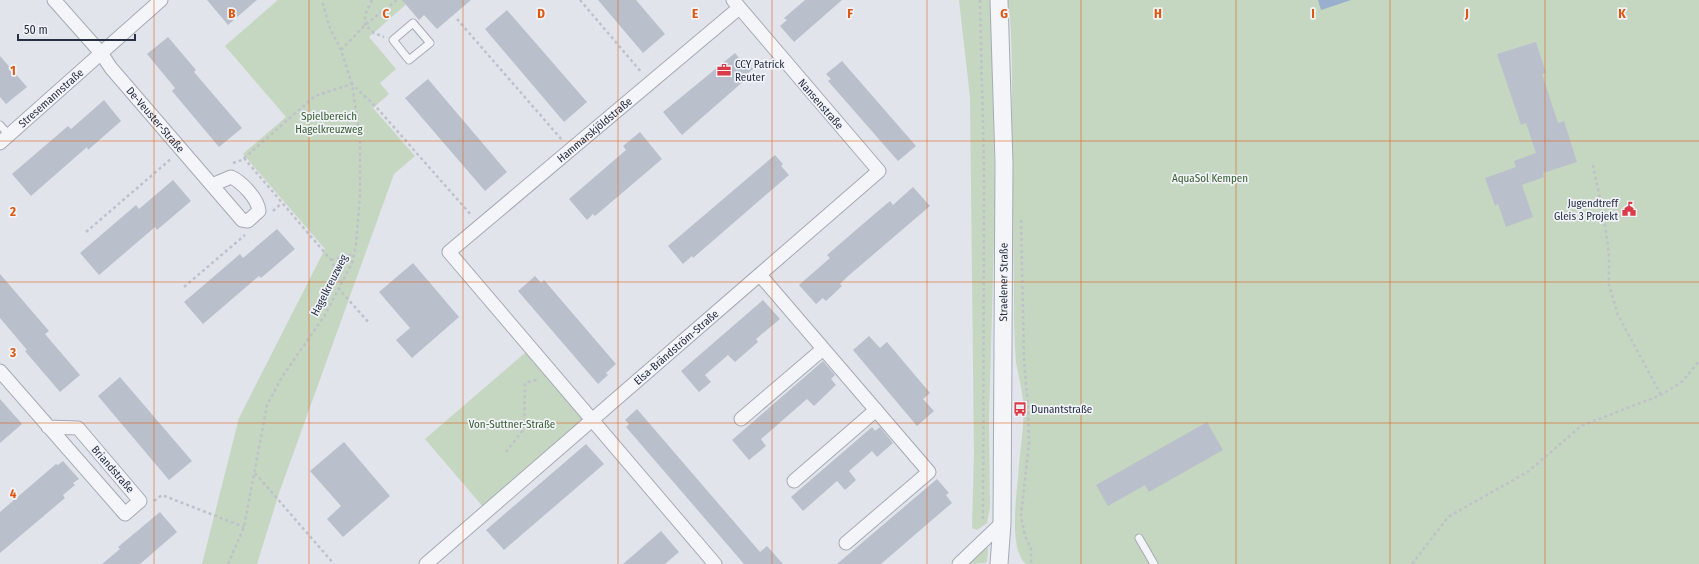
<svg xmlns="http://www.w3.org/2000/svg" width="1699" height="564" font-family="'Fira Sans Condensed',sans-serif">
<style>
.green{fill:#c5d6c1}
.water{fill:#98afce}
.building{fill:#bac0cb}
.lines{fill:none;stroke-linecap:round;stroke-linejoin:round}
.service-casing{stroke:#a5aab6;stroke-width:9}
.minor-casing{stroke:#a5aab6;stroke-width:15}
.tertiary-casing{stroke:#a5aab6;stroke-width:19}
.path{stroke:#bfc2ca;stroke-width:2.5;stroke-dasharray:3 3;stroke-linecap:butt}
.service{stroke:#f4f5f9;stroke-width:7}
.minor{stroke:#f4f5f9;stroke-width:13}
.tertiary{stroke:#f4f5f9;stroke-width:17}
.grid{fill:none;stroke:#de570f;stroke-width:1;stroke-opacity:0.55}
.labels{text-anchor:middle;stroke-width:3.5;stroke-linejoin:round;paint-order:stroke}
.poi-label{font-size:11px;fill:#273044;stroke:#f1f3f8;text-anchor:start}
.street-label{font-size:11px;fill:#273044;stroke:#f1f3f8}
.park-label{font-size:11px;fill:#396133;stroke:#f1f3f8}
.grid-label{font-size:13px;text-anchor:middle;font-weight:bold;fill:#de570f;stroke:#f1f3f8;stroke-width:3.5;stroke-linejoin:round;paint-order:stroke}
</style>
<rect width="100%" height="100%" fill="#e1e4eb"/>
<g class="green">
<polygon points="278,0 411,0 369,37 396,69 380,83 389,94 373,108 415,156 394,174 279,493 257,564 202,564 239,418 325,249 243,154 286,117 225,46"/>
<polygon points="959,0 990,0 991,15 995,202 989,419 990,508 987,523 977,530 972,528 974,454 970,97"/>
<path d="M1008,0H1699V564H1026C1007,549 1018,487 1019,464C1021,443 1025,423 1023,401C1022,388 1018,375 1016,362C1014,339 1014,314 1014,290C1013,233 1013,175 1012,118C1012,79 1013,39 1008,0Z"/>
<polygon points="526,352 583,417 582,424 484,508 425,439"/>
<polygon points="985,547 988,548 987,561 985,563 970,564 968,562"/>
</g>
<polygon class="water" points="1318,0 1351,0 1321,10"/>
<g class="building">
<polygon points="207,0 257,0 228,25"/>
<polygon points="402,0 471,0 437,29 424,15 419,20"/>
<polygon points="598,0 636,0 665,34 643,53"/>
<polygon points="805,0 842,0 794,42 780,26 787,20 784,18"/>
<polygon points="507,10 587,102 564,122 485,29"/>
<polygon points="168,37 196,70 194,72 242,128 219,147 172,91 175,88 147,54"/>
<polygon points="1536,42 1546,73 1542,74 1558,123 1564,121 1577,162 1543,173 1544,177 1522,185 1533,217 1506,227 1498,204 1495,206 1485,178 1516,167 1514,161 1536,153 1526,123 1521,125 1497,54"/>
<polygon points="735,53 742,62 745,59 753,69 742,78 745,80 682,135 663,112"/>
<polygon points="0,56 27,87 6,104 0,97"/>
<polygon points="842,61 916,146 898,161 828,81 831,79 826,74"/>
<polygon points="428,79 507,172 485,191 405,98"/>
<polygon points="104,100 121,121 88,150 87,147 31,196 12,174 68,126 71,129"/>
<polygon points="640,132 662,159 595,216 593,214 587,220 569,199 626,150 623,146"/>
<polygon points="775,155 783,164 781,166 789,175 693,258 692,256 683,264 668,246"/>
<polygon points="173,180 191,201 157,230 155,227 99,275 80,253 136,205 139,209"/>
<polygon points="913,187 930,206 847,277 840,284 842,286 826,301 823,298 816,304 799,285 830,258 827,255 871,217 890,201 893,205"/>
<polygon points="277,229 295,249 261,278 259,276 203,324 184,302 240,254 243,258"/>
<polygon points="413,263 459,317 412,358 396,340 410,328 379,292"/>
<polygon points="0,274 49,331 45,334 80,375 60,392 25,351 27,350 0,318"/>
<polygon points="535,276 541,283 544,280 616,364 606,373 608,375 598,384 518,291"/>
<polygon points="763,300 780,319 756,339 758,342 735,362 728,355 705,375 711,382 699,392 681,371"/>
<polygon points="869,336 880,348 887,342 930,393 923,399 934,411 917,426 853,350"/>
<polygon points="823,361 835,375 831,379 836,385 814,406 807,399 761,439 766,446 749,460 732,440"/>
<polygon points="120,377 192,461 169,480 98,396"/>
<polygon points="0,399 22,424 0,443"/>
<polygon points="637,409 760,552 767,546 783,564 744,564 626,427 629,424 625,420"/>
<polygon points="1207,422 1223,450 1149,492 1145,485 1108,506 1096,485"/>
<polygon points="872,427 875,431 880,427 893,443 877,457 872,451 849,471 856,480 845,490 837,481 803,511 791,497"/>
<polygon points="344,442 390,496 343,537 327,519 341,506 310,471"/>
<polygon points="586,444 604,464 504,550 486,530"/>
<polygon points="63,461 79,479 73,483 75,485 63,495 65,498 0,553 0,512 56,464 58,465"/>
<polygon points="937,479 949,493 946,495 952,503 932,520 881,564 837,564"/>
<polygon points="160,512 177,532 140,564 102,564 120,549 118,547"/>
<polygon points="661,531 679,552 665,564 623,564"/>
</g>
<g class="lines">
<defs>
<g id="service">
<polygon points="413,23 430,43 409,60 393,40"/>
<polyline points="0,125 9,135"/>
<polyline points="1139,538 1154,564"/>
</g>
<g id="minor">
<path id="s1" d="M54,0L101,53L111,68L242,220L248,221L259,211C258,199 242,182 231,177L212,185"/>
<path id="s2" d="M0,143L161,0"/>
<polyline points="760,275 929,472 846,543"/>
<polyline points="0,371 125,514 140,501 78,428 48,427"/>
<polyline points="741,419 823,349"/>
<polyline points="794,481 876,410"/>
<path id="s3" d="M426,564L879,171L733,0"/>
<path id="s4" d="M715,564L449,252L739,8"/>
<polyline points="959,564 1002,523"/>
</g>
<g id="tertiary">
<path id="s5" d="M999,564L1002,523L1004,163L999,0"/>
</g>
</defs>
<use href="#service" class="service-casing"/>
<use href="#minor" class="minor-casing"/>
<use href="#tertiary" class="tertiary-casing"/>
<g class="path">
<polyline points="372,0 365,15 365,25 374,33 384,37"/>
<polyline points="580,0 642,73"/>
<polyline points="980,0 984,169 983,521"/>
<polyline points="457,19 562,140"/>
<polyline points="341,50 365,25 397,0"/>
<polyline points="244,158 331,260 341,281"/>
<polyline points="233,163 242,160 315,96 352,84 377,108 472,216"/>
<polyline points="1593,165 1604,217 1609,255 1609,285 1618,315 1661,395"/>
<polyline points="273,211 282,203"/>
<polyline points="1021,220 1024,360 1028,405 1029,443 1021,516 1025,536 1031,548 1031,564"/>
<polyline points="86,232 172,158"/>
<polyline points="331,260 354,254"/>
<polyline points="184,287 245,235"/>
<polyline points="338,288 370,324"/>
<polyline points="506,452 524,429 525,383 539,379"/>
<polyline points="255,473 334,564"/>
<polyline points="154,501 162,495 244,527"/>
<polyline points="228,564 244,527 267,405 282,377 325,315 352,263 356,245 360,195 360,137 352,84 341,50 329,26 322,0"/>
<polyline points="1412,564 1448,517 1529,471 1581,426 1661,395 1683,381 1699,361"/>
</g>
<use href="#service" class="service"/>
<use href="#minor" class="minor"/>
<use href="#tertiary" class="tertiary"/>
</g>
<path class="grid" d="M154,0V564M309,0V564M463,0V564M618,0V564M772,0V564M927,0V564M1081,0V564M1236,0V564M1390,0V564M1545,0V564M0,141H1699M0,282H1699M0,423H1699"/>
<defs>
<symbol id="office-bare" viewBox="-9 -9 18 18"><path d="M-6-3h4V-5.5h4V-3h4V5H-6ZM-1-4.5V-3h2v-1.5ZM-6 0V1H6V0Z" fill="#db3b47" stroke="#f1f3f8" stroke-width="2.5" paint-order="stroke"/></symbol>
<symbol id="civic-bare" viewBox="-9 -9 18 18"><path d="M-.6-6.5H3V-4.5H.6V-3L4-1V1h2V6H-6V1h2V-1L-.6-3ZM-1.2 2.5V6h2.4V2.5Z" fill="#db3b47" stroke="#f1f3f8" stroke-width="2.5" paint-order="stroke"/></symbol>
<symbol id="bus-bare" viewBox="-9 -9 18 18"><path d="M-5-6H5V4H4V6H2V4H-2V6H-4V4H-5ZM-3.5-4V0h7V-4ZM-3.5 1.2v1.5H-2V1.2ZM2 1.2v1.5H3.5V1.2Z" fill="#db3b47" stroke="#f1f3f8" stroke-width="2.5" paint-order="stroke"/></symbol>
</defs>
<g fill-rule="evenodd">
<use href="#office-bare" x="714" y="60" width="20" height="20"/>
<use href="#civic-bare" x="1619" y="199" width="20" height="20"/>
<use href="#bus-bare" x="1010" y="399" width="20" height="20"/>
</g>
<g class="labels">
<g class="poi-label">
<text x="735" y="68">CCY Patrick<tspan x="735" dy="13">Reuter</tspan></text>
<text x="1618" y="207" text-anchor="end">Jugendtreff<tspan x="1618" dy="13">Gleis 3 Projekt</tspan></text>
<text x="1031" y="413">Dunantstraße</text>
</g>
<g class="street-label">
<text dy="4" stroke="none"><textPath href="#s2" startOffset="68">Stresemannstraße</textPath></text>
<text transform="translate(821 104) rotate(49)" y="4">Nansenstraße</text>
<text dy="4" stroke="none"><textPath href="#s1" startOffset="157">De-Veuster-Straße</textPath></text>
<text dy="4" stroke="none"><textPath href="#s4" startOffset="600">Hammarskjöldstraße</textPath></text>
<text dy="4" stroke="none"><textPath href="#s5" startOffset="282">Straelener Straße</textPath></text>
<text transform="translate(329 285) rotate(-63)" y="4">Hagelkreuzweg</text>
<text dy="4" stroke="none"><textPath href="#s3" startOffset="331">Elsa-Brändström-Straße</textPath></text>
<text transform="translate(113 469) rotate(49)" y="4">Briandstraße</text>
</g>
<g class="park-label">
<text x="329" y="120">Spielbereich<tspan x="329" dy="13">Hagelkreuzweg</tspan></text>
<text x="1210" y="182">AquaSol Kempen</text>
<text x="512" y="428">Von-Suttner-Straße</text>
</g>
</g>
<g class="grid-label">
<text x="232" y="18">B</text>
<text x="386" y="18">C</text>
<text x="541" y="18">D</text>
<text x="695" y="18">E</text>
<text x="850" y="18">F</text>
<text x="1004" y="18">G</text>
<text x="1158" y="18">H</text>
<text x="1313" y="18">I</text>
<text x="1467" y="18">J</text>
<text x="1622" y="18">K</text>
<text x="13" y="75">1</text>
<text x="13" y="216">2</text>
<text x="13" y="357">3</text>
<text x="13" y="498">4</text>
</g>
<path d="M18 34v6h117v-6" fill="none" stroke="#273044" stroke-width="2"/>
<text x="24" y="34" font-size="12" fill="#273044" stroke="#f1f3f8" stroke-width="3" paint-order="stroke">50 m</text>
</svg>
